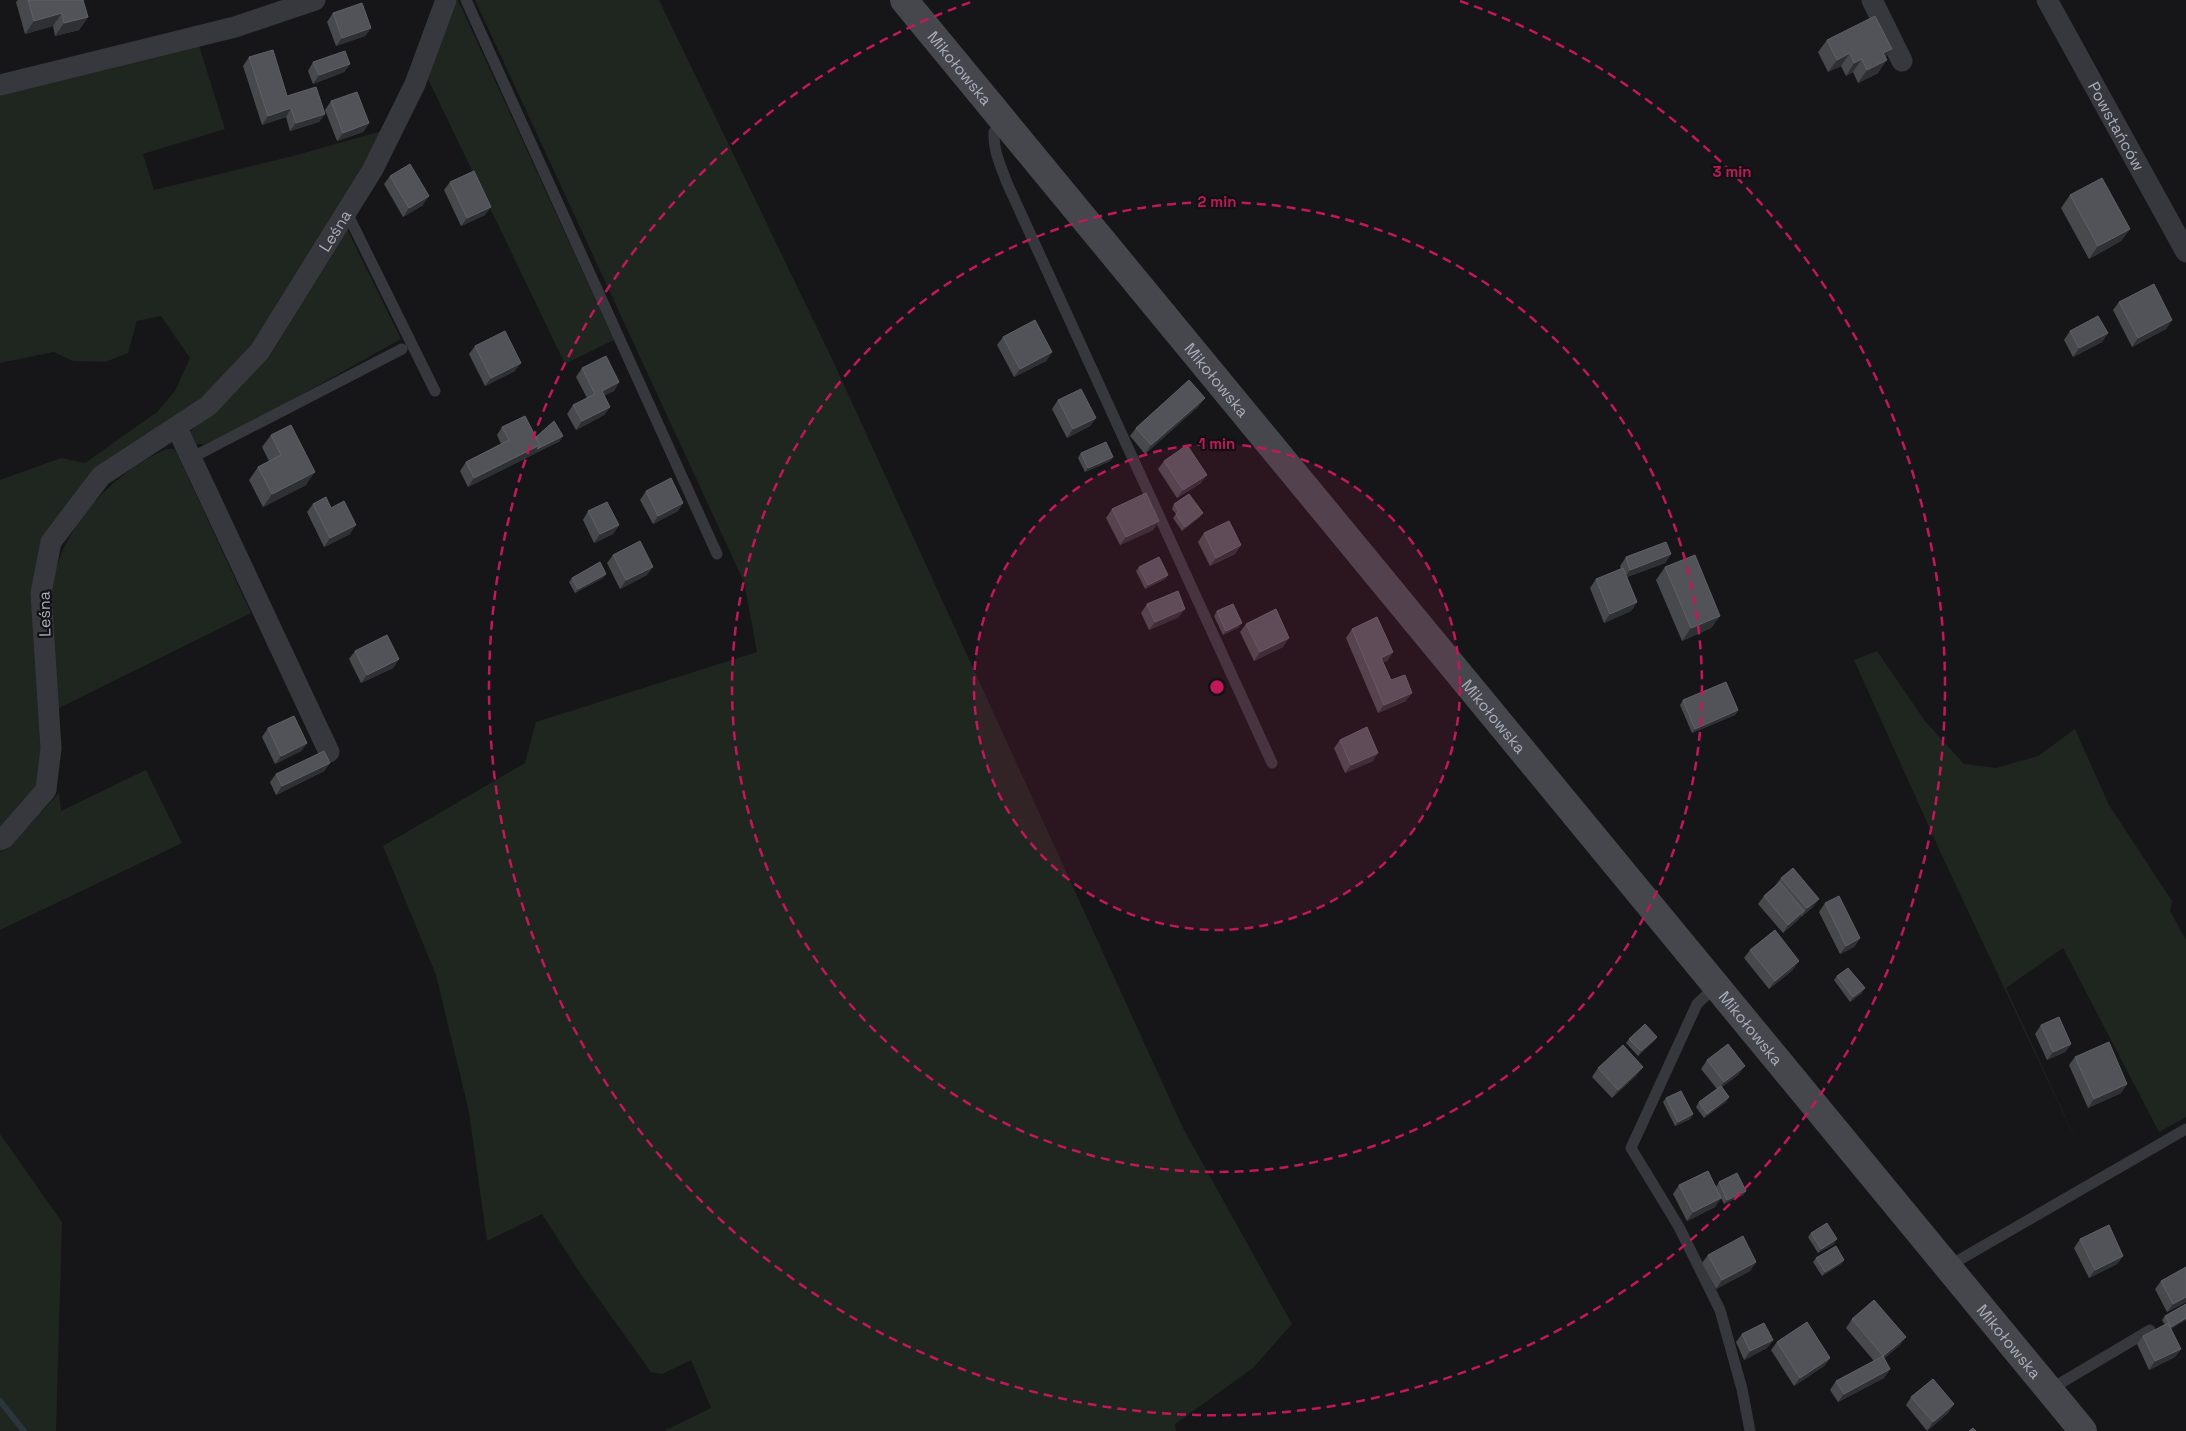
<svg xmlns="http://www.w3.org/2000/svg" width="2186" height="1431" font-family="'Space Grotesk',sans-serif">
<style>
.green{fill:#1e261f}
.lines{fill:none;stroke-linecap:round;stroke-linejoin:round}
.stream{stroke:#2c353c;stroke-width:6}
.lane{stroke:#37383d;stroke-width:11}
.street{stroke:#37383d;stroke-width:21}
.secondary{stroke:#45474d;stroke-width:28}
.wall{fill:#47494d}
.shaded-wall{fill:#2f3033}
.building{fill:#525359;stroke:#5f6168}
.ring{fill:none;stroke:#c2185b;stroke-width:2.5;stroke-dasharray:9 6}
.labels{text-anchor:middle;stroke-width:4.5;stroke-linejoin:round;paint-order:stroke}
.street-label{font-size:16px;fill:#a8adb8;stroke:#111113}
.centre{fill:#c2185b;stroke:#111113;stroke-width:2.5}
.ring-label{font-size:15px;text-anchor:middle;font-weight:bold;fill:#c2185b;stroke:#111113;stroke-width:4.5;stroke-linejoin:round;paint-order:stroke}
</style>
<rect width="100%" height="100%" fill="#161618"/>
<g class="green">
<polygon points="454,0 458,0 614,340 565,364 428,79"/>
<polygon points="475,0 659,0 833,361 1183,1128 1292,1324 1253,1368 1175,1424 1176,1431 664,1431 711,1408 691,1360 662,1374 651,1372 580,1273 542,1214 487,1241 469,1112 436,975 383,846 525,763 536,722 757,652 744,582"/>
<polygon points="198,42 225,129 143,154 154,190 293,156 385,130 250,349 209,397 42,541 44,747 39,786 0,828 0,480 61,458 85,463 157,412 175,391 190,358 161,316 137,321 128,353 105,362 73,361 54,352 0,363 0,94"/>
<polygon points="346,227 401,339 263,416 205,444 196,444 190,432 269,357"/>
<path d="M166,449H175L251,613L57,709C56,680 54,650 53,621C52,611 49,598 51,587C63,526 111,474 166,449Z"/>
<polygon points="1877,651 1925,721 1964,764 1996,768 2038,756 2075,729 2109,805 2172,901 2170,911 2186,940 2186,1117 2159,1132 2063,948 2006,988 2089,1168 1944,860 1854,660"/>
<polygon points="146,770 182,843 0,930 0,852 7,849 59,793 61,811"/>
<polygon points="0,1134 62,1222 56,1431 0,1431"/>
</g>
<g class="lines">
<polyline class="stream" points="0,1401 24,1431"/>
<g class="lane">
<polyline points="466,0 717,554"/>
<path d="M1004,122L994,132C993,151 1001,166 1007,183L1272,763"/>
<polyline points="346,211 435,391"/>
<polyline points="191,458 402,349"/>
<polyline points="1717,985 1697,1004 1631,1148 1679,1227 1720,1310 1742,1389 1750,1431"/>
<polyline points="1947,1267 2186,1129"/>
<polyline points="2049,1390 2150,1330"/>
</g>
<g class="street">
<polyline points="1872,0 1902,61"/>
<path id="s1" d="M2047,0L2186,252"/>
<polyline points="0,85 235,27 315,0"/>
<polyline points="177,428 329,752"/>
<path id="s2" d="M0,840L4,838L46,790L51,748L41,593L51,542L101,476L208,406L260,351L373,169L415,84L446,0"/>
</g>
<path class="secondary" id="s3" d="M904,0L2083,1431"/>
</g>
<g class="wall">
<polygon points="18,0 83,0 88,17 79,30 55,36 53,26 25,34 16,2"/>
<polygon points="333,13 371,28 365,36 336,46 327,22"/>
<polygon points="1827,40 1892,49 1885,58 1878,73 1858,83 1853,72 1846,76 1841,66 1828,72 1818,52"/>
<polygon points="249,57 287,96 325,114 319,122 290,131 286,117 262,125 243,66"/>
<polygon points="313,62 350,64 344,72 313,84 308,71"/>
<polygon points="331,101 369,123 363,132 337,141 325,110"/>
<polygon points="390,176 423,205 403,217 384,184"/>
<polygon points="450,182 485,215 461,226 444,190"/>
<polygon points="2070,195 2130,229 2121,241 2089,259 2061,208"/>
<polygon points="2119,302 2172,320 2166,329 2132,347 2113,310"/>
<polygon points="2070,331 2108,333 2102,342 2073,357 2064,340"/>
<polygon points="1003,337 1052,352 1046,361 1014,377 997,345"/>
<polygon points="475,346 515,371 485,386 469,354"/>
<polygon points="582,368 619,382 614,391 604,395 610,407 604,415 576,430 567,414 573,405 587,398 576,377"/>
<polygon points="1058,400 1096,418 1090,426 1067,438 1052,409"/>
<polygon points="1199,406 1145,454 1130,436 1136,428"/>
<polygon points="502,427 536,437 560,441 468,487 460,471 466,462 501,444 497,435"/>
<polygon points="271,435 306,485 263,507 249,480 258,467 269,461 262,447"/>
<polygon points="1081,453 1113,457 1110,461 1085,472 1078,458"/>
<polygon points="1164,461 1201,483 1177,498 1158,469"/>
<polygon points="646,491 683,503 678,511 653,524 640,500"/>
<polygon points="313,504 331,508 350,534 324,547 307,512"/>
<polygon points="1174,504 1200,517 1182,531 1173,518 1176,514 1172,509"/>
<polygon points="1112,509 1159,521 1153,530 1120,545 1106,518"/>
<polygon points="588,511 619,525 613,534 594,543 583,520"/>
<polygon points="1204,533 1241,545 1235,554 1210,566 1198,542"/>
<polygon points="1671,554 1665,563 1627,577 1637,602 1631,611 1604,623 1590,588 1596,579 1621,569 1620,566 1626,557"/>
<polygon points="613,555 647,575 620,589 607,563"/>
<polygon points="1139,567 1168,575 1165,579 1145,589 1136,571"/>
<polygon points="1665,567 1720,616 1711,628 1682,641 1656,580"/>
<polygon points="606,574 603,578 575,593 569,582 572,578"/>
<polygon points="1147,604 1179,617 1149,630 1141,613"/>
<polygon points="1217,611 1239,627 1223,635 1214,616"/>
<polygon points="1246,624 1283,647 1254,661 1240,632"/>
<polygon points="1352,629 1393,652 1387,661 1383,662 1391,680 1406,701 1378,713 1346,638"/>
<polygon points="355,651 399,659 393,668 361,683 349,659"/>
<polygon points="1683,700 1738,710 1735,715 1692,733 1680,705"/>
<polygon points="268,728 307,743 301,751 275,764 262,737"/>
<polygon points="1340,740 1373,761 1345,773 1334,748"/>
<polygon points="330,763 324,771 276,795 270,782 276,774"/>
<polygon points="1781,878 1813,907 1801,917 1801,916 1798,920 1783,933 1758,904 1764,896 1775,886"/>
<polygon points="1825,903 1860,938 1854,947 1840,954 1819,912"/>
<polygon points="1750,950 1793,970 1769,989 1744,958"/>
<polygon points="1837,976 1862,993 1850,1002 1834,980"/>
<polygon points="2041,1025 2071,1044 2065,1052 2047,1060 2035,1034"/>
<polygon points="1657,1037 1654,1041 1638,1056 1626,1043 1629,1039"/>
<polygon points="2075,1057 2127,1084 2121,1093 2088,1108 2069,1065"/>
<polygon points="1707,1060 1739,1074 1722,1087 1729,1097 1726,1102 1704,1118 1696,1107 1699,1102 1717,1089 1701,1069"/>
<polygon points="1598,1068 1637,1075 1612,1098 1592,1077"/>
<polygon points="1666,1098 1693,1114 1690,1119 1675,1126 1663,1102"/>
<polygon points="1719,1182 1746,1191 1743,1195 1724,1204 1721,1198 1715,1207 1687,1221 1673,1194 1679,1185 1716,1187"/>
<polygon points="1811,1233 1834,1244 1818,1253 1808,1237"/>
<polygon points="2080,1239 2123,1256 2117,1264 2089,1278 2074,1248"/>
<polygon points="1708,1255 1756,1262 1750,1271 1716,1289 1702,1263"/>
<polygon points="1816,1258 1844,1260 1841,1264 1822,1276 1813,1262"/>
<polygon points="2186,1267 2186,1302 2167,1312 2155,1289 2161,1281"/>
<polygon points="2186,1304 2171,1329 2181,1349 2175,1357 2149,1370 2137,1344 2143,1336 2165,1325 2162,1320 2165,1316"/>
<polygon points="1852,1319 1900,1345 1884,1358 1890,1369 1884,1378 1838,1402 1830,1390 1836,1381 1874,1361 1846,1328"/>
<polygon points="1742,1334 1773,1340 1767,1348 1744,1360 1736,1342"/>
<polygon points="1777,1342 1830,1358 1824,1366 1794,1386 1771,1350"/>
<polygon points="1911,1397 1954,1404 1948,1413 1927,1431 1906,1405"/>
</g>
<g class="shaded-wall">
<polygon points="62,13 53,26 25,34 34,21"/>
<polygon points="88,17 79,30 55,36 64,23"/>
<polygon points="371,28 365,36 336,46 342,38"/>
<polygon points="1892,49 1883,61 1883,53"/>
<polygon points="1850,53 1841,66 1828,72 1837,60"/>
<polygon points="1862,59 1853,72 1846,76 1854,63"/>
<polygon points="1887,60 1878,73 1858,83 1867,70"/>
<polygon points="350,64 344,72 313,84 319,75"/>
<polygon points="291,108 286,117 262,125 268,116"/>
<polygon points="325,114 319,122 290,131 296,123"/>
<polygon points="369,123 363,132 337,141 343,133"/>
<polygon points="429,196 423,205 403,217 409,208"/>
<polygon points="491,207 485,215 461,226 467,218"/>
<polygon points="2130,229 2121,241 2089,259 2098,246"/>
<polygon points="2172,320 2166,329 2132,347 2138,338"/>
<polygon points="2108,333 2102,342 2073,357 2079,348"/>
<polygon points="1052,352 1046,361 1014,377 1020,369"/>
<polygon points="521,363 515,371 485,386 491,378"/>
<polygon points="619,382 614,391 596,400 602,391"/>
<polygon points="1205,398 1199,406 1145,454 1151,445"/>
<polygon points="610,407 604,415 576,430 582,421"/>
<polygon points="1096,418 1090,426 1067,438 1073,429"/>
<polygon points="563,436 560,441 534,454 537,449"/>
<polygon points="540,445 534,454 468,487 474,478"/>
<polygon points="1113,457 1110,461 1085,472 1088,468"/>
<polygon points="315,472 306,485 263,507 272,494"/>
<polygon points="1207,475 1201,483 1177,498 1183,490"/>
<polygon points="683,503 678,511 653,524 658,516"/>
<polygon points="1203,513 1200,517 1182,531 1185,527"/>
<polygon points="1159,521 1153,530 1120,545 1126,537"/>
<polygon points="356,525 350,534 324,547 330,538"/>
<polygon points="619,525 613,534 594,543 600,534"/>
<polygon points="1241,545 1235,554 1210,566 1216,558"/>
<polygon points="1671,554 1665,563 1624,578 1630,570"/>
<polygon points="653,567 647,575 620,589 626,580"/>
<polygon points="606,574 603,578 575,593 578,589"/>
<polygon points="1168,575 1165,579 1145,589 1148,585"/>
<polygon points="1637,602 1631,611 1604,623 1610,614"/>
<polygon points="1185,609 1179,617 1149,630 1155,622"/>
<polygon points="1720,616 1711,628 1682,641 1691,628"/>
<polygon points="1242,623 1239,627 1223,635 1226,631"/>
<polygon points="1289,638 1283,647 1254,661 1260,652"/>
<polygon points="1393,652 1387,661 1375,666 1381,658"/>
<polygon points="399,659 393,668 361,683 367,675"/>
<polygon points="1412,693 1406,701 1378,713 1384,705"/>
<polygon points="1738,710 1735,715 1692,733 1695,729"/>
<polygon points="307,743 301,751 275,764 281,756"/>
<polygon points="1378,753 1373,761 1345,773 1351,765"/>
<polygon points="330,763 324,771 276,795 282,786"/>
<polygon points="1819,899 1813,907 1801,917 1807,908"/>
<polygon points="1804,911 1798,920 1783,933 1788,925"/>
<polygon points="1860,938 1854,947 1840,954 1846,946"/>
<polygon points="1799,961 1793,970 1769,989 1775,981"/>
<polygon points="1865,988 1862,993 1850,1002 1853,997"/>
<polygon points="1657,1037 1654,1041 1638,1056 1641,1051"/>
<polygon points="2071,1044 2065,1052 2047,1060 2053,1052"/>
<polygon points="1745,1066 1739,1074 1718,1090 1724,1082"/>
<polygon points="1643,1067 1637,1075 1612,1098 1618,1090"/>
<polygon points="2127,1084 2121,1093 2088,1108 2094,1099"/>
<polygon points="1729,1097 1726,1102 1704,1118 1707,1114"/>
<polygon points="1693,1114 1690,1119 1675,1126 1678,1122"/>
<polygon points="1746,1191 1743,1195 1724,1204 1727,1200"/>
<polygon points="1721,1198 1715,1207 1687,1221 1693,1212"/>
<polygon points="1837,1239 1834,1244 1818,1253 1821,1249"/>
<polygon points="2123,1256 2117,1264 2089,1278 2095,1270"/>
<polygon points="1844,1260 1841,1264 1822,1276 1825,1272"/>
<polygon points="1756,1262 1750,1271 1716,1289 1722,1280"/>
<polygon points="2186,1297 2186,1302 2167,1312 2173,1304"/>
<polygon points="2186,1318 2186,1320 2168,1331 2171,1327"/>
<polygon points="1906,1337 1900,1345 1877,1365 1883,1356"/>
<polygon points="1773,1340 1767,1348 1744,1360 1750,1351"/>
<polygon points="2181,1349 2175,1357 2149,1370 2155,1361"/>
<polygon points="1830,1358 1824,1366 1794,1386 1800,1378"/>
<polygon points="1890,1369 1884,1378 1838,1402 1844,1394"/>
<polygon points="1954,1404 1948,1413 1927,1431 1933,1422"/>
</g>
<g class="building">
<polygon points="28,0 83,0 88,17 64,23 62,13 34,21"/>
<polygon points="362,3 371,28 342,38 333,13"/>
<polygon points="1875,16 1892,49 1883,53 1887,60 1867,70 1862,59 1854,63 1850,53 1837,60 1827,40"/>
<polygon points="273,50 287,96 316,87 325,114 296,123 291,108 268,116 249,57"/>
<polygon points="345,51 350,64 319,75 313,62"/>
<polygon points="357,92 369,123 343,133 331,101"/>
<polygon points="410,164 429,196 409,208 390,176"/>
<polygon points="474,171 491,207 467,218 450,182"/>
<polygon points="2102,178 2130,229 2098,246 2070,195"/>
<polygon points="2154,284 2172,320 2138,338 2119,302"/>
<polygon points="2098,316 2108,333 2079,348 2070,331"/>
<polygon points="1035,320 1052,352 1020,369 1003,337"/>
<polygon points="505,331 521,363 491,378 475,346"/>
<polygon points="606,356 619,382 602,391 610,407 582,421 573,405 595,394 582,368"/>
<polygon points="1189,380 1205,398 1151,445 1136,428"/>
<polygon points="1081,389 1096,418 1073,429 1058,400"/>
<polygon points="525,416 540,445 474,478 466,462 509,440 502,427"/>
<polygon points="554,421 563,436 537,449 540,445 536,437"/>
<polygon points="291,425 315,472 272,494 258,467 281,455 271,435"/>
<polygon points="1106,442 1113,457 1088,468 1081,453"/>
<polygon points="1187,445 1207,475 1183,490 1164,461"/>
<polygon points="671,478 683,503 658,516 646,491"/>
<polygon points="1146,493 1159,521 1126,537 1112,509"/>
<polygon points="1189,494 1203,513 1185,527 1176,514 1179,511 1174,504"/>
<polygon points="326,497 331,508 344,501 356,525 330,538 313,504"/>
<polygon points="607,502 619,525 600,534 588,511"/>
<polygon points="1229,521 1241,545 1216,558 1204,533"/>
<polygon points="640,541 653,567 626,580 613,555"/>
<polygon points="1666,542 1671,554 1630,570 1626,557"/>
<polygon points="1695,555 1720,616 1691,628 1665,567"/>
<polygon points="1159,557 1168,575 1148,585 1139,567"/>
<polygon points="600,562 606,574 578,589 572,578"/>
<polygon points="1623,568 1637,602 1610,614 1596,579"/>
<polygon points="1178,591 1185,609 1155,622 1147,604"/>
<polygon points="1233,604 1242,623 1226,631 1217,611"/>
<polygon points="1276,609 1289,638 1260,652 1246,624"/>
<polygon points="1377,617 1393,652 1381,658 1391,680 1405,675 1412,693 1384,705 1352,629"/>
<polygon points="387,635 399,659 367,675 355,651"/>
<polygon points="1726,682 1738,710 1695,729 1683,700"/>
<polygon points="294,716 307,743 281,756 268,728"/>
<polygon points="1367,727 1378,753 1351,765 1340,740"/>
<polygon points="324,751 330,763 282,786 276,774"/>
<polygon points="1793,868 1819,899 1807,908 1781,878"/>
<polygon points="1780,882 1804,911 1788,925 1764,896"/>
<polygon points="1839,896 1860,938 1846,946 1825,903"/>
<polygon points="1775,930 1799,961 1775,981 1750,950"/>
<polygon points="1848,968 1865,988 1853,997 1837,976"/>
<polygon points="2059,1017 2071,1044 2053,1052 2041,1025"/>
<polygon points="1645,1024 1657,1037 1641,1051 1629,1039"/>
<polygon points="2109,1042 2127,1084 2094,1099 2075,1057"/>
<polygon points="1728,1044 1745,1066 1724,1082 1707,1060"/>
<polygon points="1623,1045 1643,1067 1618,1090 1598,1068"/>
<polygon points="1721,1086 1729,1097 1707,1114 1699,1102"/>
<polygon points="1681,1091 1693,1114 1678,1122 1666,1098"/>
<polygon points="1708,1171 1721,1198 1693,1212 1679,1185"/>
<polygon points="1737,1173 1746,1191 1727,1200 1719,1182"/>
<polygon points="1827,1223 1837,1239 1821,1249 1811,1233"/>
<polygon points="2109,1225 2123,1256 2095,1270 2080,1239"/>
<polygon points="1743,1236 1756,1262 1722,1280 1708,1255"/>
<polygon points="1836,1246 1844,1260 1825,1272 1816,1258"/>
<polygon points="2186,1267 2186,1297 2173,1304 2161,1281"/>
<polygon points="1874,1300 1906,1337 1883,1356 1852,1319"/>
<polygon points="2186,1304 2186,1318 2171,1327 2165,1316"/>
<polygon points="1807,1322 1830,1358 1800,1378 1777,1342"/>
<polygon points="1764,1323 1773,1340 1750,1351 1742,1334"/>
<polygon points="2168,1323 2181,1349 2155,1361 2143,1336"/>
<polygon points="1883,1356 1890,1369 1844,1394 1836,1381"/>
<polygon points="1933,1379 1954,1404 1933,1422 1911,1397"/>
<polygon points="1973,1428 1976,1431 1969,1431"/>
</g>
<circle cx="1217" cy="687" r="243" fill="#c2185b" fill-opacity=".12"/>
<g class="ring">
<circle cx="1217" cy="687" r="243"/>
<circle cx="1217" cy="687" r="485"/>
<path d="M1460 1A728 728 0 1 1 974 1"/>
</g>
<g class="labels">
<g class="street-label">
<text dy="6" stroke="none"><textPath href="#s3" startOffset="88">Mikołowska</textPath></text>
<text dy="6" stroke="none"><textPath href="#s1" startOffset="144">Powstańców</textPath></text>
<text dy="6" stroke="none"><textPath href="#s2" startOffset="746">Leśna</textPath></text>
<text dy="6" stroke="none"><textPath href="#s3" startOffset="492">Mikołowska</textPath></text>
<text transform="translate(44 614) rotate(-91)" y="6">Leśna</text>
<text dy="6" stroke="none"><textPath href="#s3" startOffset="928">Mikołowska</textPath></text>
<text dy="6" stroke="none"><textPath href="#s3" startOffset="1332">Mikołowska</textPath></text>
<text dy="6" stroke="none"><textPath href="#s3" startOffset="1738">Mikołowska</textPath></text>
</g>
</g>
<circle cx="1217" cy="687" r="8" class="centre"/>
<g class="ring-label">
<text x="1732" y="177">3 min</text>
<text x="1217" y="207">2 min</text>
<text x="1217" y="449">1 min</text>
</g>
</svg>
